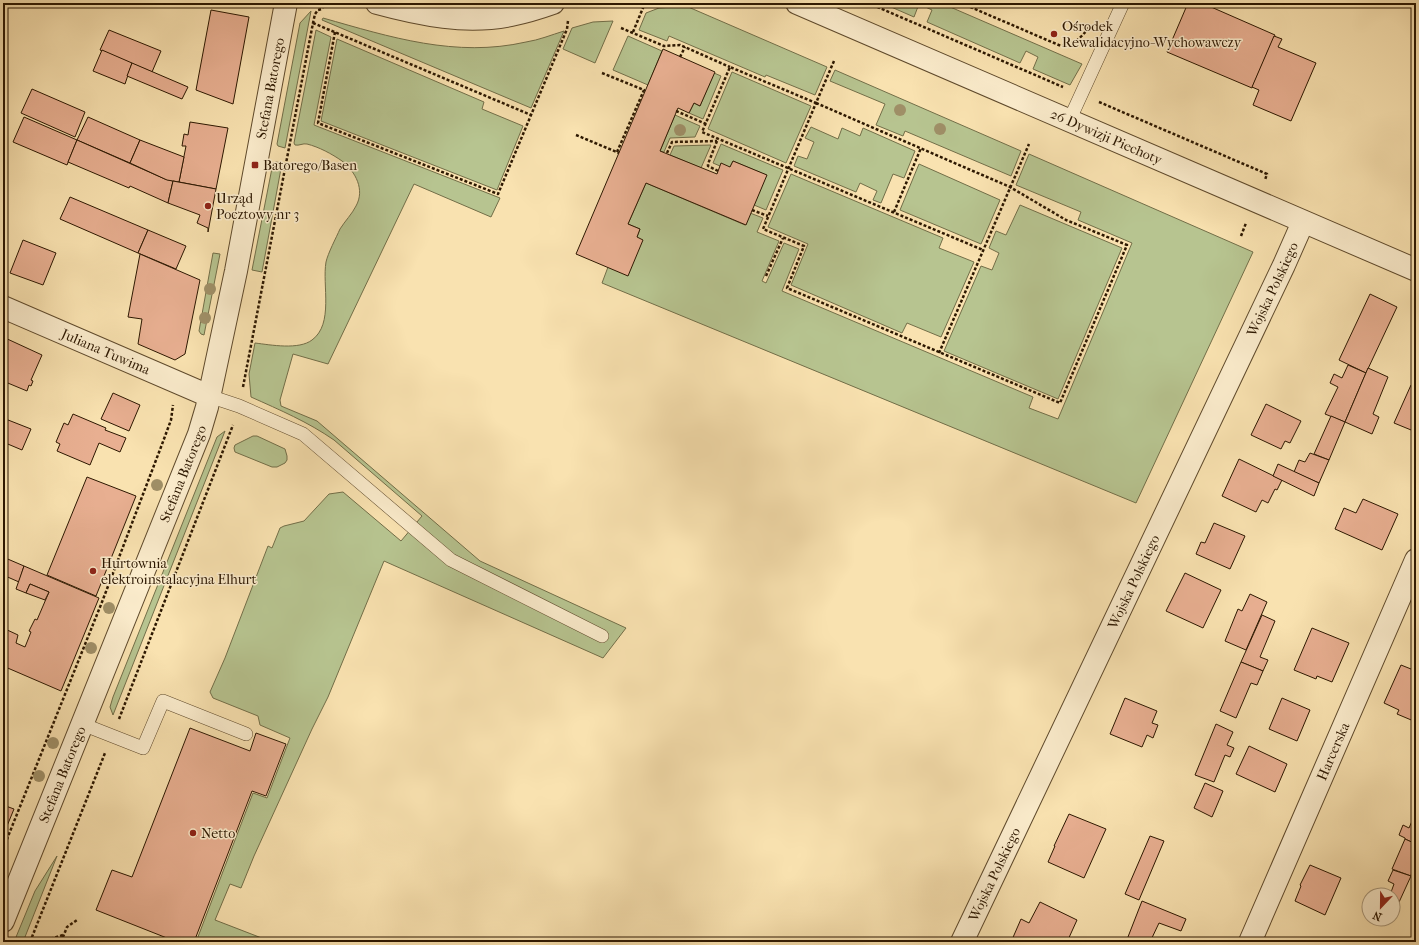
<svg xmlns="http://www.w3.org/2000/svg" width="1419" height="945" font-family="'IM FELL French Canon',serif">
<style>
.green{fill:#b7c490;stroke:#726e48}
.building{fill:#e8af91;stroke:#2c1700}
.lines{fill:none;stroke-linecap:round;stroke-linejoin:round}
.service-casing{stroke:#5f4a2c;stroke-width:14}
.minor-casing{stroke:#5f4a2c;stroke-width:24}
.tertiary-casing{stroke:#5f4a2c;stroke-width:24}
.path{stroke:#2c1700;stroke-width:2.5;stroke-dasharray:3 2;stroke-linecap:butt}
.service{stroke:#fbeccc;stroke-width:13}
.minor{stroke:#fbeccc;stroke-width:22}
.tertiary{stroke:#fbeccc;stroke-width:22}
.tree{fill:#9f8f67}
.poi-dot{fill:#8f2418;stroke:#fbeccc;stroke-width:1.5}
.labels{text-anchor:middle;stroke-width:3;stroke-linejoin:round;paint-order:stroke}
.poi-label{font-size:14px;fill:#2c1700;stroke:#fbeccc;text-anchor:start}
.street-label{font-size:14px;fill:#2c1700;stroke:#fbeccc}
</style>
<rect width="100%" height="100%" fill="#f9e2b0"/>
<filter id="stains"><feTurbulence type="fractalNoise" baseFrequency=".005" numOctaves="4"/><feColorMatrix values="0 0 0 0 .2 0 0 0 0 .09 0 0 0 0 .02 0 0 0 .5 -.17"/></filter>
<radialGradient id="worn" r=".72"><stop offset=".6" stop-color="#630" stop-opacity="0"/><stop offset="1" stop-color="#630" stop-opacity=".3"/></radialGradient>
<g class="green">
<polygon points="882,3 941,3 1082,64 1070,85 1033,69 1038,57 1026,51 1020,63 927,22 932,10 919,4 914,17"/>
<polygon points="686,6 827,67 815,95 766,75 765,77 669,36 667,41 639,30 646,13 659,8"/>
<polygon points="311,11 285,148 278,146 277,144 300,23"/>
<path d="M323,18C390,37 456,58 526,42C539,40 551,35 564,31L531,108L322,20Z"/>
<polygon points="613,21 595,63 563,49 572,28 593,22"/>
<path d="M316,30L331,37L314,125L500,198L491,217L414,184L328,364L293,354L280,400L281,406L317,421L480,561L626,628L603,658L384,561L328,697L312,729L254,856L241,888L230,884L215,920L272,942H196L253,793L267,798L290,738L260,725L258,716L213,698L210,692L225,658L268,546L272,548L280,528L284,526L304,521L329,494L343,492L401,541L422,516L334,440C308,422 280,410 251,397L249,374L255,343C271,345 299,350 312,340C334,324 322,285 326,262C328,253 336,238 340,229C345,221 352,214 356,206C365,190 356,172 342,161C332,154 319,147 307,144C303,143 299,146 295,145L294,143Z"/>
<polygon points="628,36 662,51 648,85 613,70"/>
<polygon points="337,39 484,102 482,109 523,126 497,190 321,121"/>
<polygon points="835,70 1021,151 1011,176 905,131 903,136 876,125 885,104 830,81"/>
<polygon points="732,72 811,106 786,163 708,129"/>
<polygon points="714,73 721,76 703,119 689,113 694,103 700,106"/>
<polygon points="675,115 700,126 695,137 670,138 664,152 660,151"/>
<polygon points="811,127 838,139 842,128 860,136 863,128 915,151 904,178 893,174 881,203 873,200 877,191 860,183 856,192 794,166 798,156 807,159 814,142 805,138"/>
<polygon points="721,144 783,170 766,210 754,205 766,175 733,161 730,167 720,166 713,163"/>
<polygon points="711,145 701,168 670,155 674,146"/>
<polygon points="1029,154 1253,252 1136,503 602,283 608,267 637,237 640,229 628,224 646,183 745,225 750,213 763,218 757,232 779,241 762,281 766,283 784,243 799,249 782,291 1033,397 1029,408 1058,419 1132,243 1078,220 1081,212 1016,185"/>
<polygon points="276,162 282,163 262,272 252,270 273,163"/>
<polygon points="919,164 1000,200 981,244 900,210"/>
<polygon points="791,174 943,238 939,248 974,262 941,337 907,323 902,333 791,285 808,244 768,227"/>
<polygon points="1020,205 1122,248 1058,399 944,351 981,266 992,270 999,253 989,248 996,231 1006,235"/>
<polygon points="213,253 220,254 204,335 201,334 199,331"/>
<polygon points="225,431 113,715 110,707 113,697 217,437"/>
<polygon points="253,436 257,436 285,449 287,456 287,460 285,463 277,467 272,467 235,452 234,448 235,445"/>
<polygon points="57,856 23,942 14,942 35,891"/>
</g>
<g class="building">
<polygon points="1188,3 1202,3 1275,35 1252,88 1167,52"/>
<polygon points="211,10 249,17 233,104 196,90"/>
<polygon points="109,30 161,51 152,72 100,50"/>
<polygon points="1274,36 1282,39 1278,47 1316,63 1291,121 1253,105 1259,90 1252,87"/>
<polygon points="663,49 715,72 700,106 694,103 689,113 678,108 660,151 717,174 721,163 730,167 733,161 767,175 746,225 646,183 628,224 640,229 637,237 643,240 628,276 576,254"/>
<polygon points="102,50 132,63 125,84 93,71"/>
<polygon points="132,63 188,87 182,99 127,76"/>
<polygon points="32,89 85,112 75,137 21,113"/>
<polygon points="24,117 77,140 67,165 13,142"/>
<polygon points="88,117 140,140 130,163 77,140"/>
<polygon points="190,122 228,128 216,189 179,182 186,146 182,146 184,134 188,135"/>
<polygon points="77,140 165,179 173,181 168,203 130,186 129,188 68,162"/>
<polygon points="140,140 184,157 179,182 167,180 130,163"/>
<polygon points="173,181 216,189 208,232 208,228 197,223 200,215 168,203"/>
<polygon points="70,197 148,230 138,253 60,219"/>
<polygon points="148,230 186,246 176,269 138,253"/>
<polygon points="23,240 56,253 43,285 10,273"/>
<polygon points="140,254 200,280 185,354 175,360 138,344 142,319 128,317"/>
<polygon points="1370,294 1397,307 1366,373 1339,360"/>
<polygon points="3,337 42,355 31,380 33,381 31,386 29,385 27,391 3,381"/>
<polygon points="1348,365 1366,373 1345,422 1325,414 1338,387 1330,383 1334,374 1342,378"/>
<polygon points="1368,368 1388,377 1373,414 1379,417 1372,434 1345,422"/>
<polygon points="1411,385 1416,387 1416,432 1394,423"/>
<polygon points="113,393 140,405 129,431 101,419"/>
<polygon points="1266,404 1301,421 1290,443 1285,441 1281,449 1251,435"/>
<polygon points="73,414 106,428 105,430 126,438 120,452 99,443 90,465 57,451 60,444 56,442 64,423 68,425"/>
<polygon points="1331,416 1345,422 1329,460 1314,454"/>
<polygon points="3,418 31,429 22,450 3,442"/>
<polygon points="1310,453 1329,460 1319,483 1294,472 1299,460 1305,462"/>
<polygon points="1239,459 1282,480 1277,490 1275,489 1268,503 1262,500 1256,512 1222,496"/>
<polygon points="1278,464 1319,483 1314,496 1273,476"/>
<polygon points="87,477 136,496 96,596 47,575"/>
<polygon points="1363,499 1398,514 1382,550 1335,529 1344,508 1356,513"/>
<polygon points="1214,523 1245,536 1230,569 1196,554 1201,542 1205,543"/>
<polygon points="3,557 24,566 19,582 3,575"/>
<polygon points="24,566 99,598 61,691 3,666 3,628 18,635 16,643 25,647 31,632 29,631 35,619 37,620 49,592 30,584 26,593 16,589"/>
<polygon points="1185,573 1221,590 1203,628 1166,611"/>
<polygon points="30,584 49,592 45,600 26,593"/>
<polygon points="1250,594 1267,602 1246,650 1225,641 1238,609 1242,611"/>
<polygon points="1262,615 1275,621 1260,657 1268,660 1263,671 1241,662"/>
<polygon points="1312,628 1349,643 1332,682 1317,676 1316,679 1294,670"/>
<polygon points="1241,662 1263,671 1257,685 1251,683 1236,718 1220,711"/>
<polygon points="1401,665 1416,671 1416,722 1397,714 1399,710 1384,703"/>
<polygon points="1125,698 1157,711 1152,723 1158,725 1153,738 1147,735 1142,747 1110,734"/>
<polygon points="1282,698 1310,710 1297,741 1269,729"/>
<polygon points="1216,724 1233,732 1227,745 1234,748 1230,757 1225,755 1214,782 1195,775"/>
<polygon points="190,728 250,751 256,733 286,744 266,796 252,791 194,942 177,942 96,910 112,870 132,877"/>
<polygon points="1249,746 1287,764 1275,792 1236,774"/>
<polygon points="1205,783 1223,791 1212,817 1194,808"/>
<polygon points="3,805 14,809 7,826 3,827"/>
<polygon points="1416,812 1416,844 1405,839 1405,838 1399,835 1403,825 1409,828"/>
<polygon points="1069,814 1106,829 1084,878 1048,862 1055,846 1054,846"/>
<polygon points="1150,836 1164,841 1139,900 1125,894"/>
<polygon points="1405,839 1416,844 1416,863 1411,876 1392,869"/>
<polygon points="1416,863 1416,877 1411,875"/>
<polygon points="1310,865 1341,878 1325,915 1295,901 1301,886 1300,885"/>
<polygon points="1393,870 1411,876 1395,911 1393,910 1393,895 1390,895 1394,884 1388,881"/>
<polygon points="1142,901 1186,919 1181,931 1159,923 1150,942 1126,942"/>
<polygon points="1040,902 1077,920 1067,942 1058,938 1056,942 1011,942 1021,919 1029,923"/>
</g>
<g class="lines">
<defs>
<g id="service">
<polyline points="1069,121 1123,3"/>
<polyline points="209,396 239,406 303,434 451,560 602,636"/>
<polyline points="82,724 143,748 163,701 246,734"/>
</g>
<g id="minor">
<path d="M377,3C421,15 466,24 511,15C526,12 539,8 553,3"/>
<path id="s1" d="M797,3L1416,270"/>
<path id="s2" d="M3,307L209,396"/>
<path id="s3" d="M962,942L1284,265L1303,222"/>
<path id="s4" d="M1250,942L1416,560"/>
</g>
<g id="tertiary">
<path id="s5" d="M3,921L199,434L207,407L236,271L286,3"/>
</g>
</defs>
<use href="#service" class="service-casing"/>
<use href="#minor" class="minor-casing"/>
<use href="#tertiary" class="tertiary-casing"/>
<g class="path">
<polyline points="868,3 1063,87"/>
<path d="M961,3L1061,46C1074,45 1082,37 1089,27"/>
<polyline points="313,23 531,115"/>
<polyline points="621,28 664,46 680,45 730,67"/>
<polyline points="335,32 318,123 498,194 567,29 568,21"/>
<polyline points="633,32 645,3"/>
<polyline points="680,57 685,47"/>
<polyline points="834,61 816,103 730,67 702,132 983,250"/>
<polyline points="602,73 644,90 617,152"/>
<polyline points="1099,102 1267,174 1265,180"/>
<polygon points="816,103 1010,187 1066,220 1127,245 1060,403 787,288 804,246 763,229"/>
<polyline points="676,111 706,124"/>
<polyline points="576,135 619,153"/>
<polyline points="717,141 708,164 708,166 718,171"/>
<polyline points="667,153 672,142 717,141"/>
<polyline points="752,210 768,216"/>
<polyline points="894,212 921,148"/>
<polyline points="1241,236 1246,223"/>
<polyline points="766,276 783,238"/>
<polyline points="939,353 1029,144"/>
<polyline points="243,387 313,23 315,14 318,10 322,9 324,3"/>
<polyline points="119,719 233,425"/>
<polyline points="3,849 102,602 161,447 171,420 173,405"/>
<polyline points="30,942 105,753"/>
<polyline points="41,942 63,935"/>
<polyline points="61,942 67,927 77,920"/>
</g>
<use href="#service" class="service"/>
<use href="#minor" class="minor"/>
<use href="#tertiary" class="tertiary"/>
</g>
<g class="tree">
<circle cx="900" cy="110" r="6"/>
<circle cx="940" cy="129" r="6"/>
<circle cx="680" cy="130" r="6"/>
<circle cx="210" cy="289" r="6"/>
<circle cx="205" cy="318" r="6"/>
<circle cx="157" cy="485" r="6"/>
<circle cx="109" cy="608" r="6"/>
<circle cx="91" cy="648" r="6"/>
<circle cx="53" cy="743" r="6"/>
<circle cx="39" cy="776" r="6"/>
</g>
<g class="poi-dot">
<circle cx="1054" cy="34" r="4"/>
<rect x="251" y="161" width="8" height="8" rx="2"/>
<circle cx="208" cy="206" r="4"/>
<circle cx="93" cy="571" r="4"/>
<circle cx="193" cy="833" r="4"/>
</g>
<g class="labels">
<g class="poi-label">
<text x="1062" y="31">Ośrodek<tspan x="1062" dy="16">Rewalidacyjno-Wychowawczy</tspan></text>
<text x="263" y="170">Batorego/Basen</text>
<text x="216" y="203">Urząd<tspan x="216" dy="16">Pocztowy nr 3</tspan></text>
<text x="101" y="568">Hurtownia<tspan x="101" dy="16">elektroinstalacyjna Elhurt</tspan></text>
<text x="201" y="838">Netto</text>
</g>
<g class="street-label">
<text dy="5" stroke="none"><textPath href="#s5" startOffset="878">Stefana Batorego</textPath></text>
<text dy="5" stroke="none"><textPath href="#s1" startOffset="337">26 Dywizji Piechoty</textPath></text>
<text dy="5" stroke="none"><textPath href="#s3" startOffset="723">Wojska Polskiego</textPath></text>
<text dy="5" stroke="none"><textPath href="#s2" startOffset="112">Juliana Tuwima</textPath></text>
<text dy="5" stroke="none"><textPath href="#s5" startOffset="482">Stefana Batorego</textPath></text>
<text dy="5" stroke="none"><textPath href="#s3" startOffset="399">Wojska Polskiego</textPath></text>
<text dy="5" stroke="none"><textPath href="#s4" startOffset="208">Harcerska</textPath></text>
<text dy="5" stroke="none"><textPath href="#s5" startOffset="158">Stefana Batorego</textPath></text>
<text dy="5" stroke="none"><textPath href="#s3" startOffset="75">Wojska Polskiego</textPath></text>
</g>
</g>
<rect width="1419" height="945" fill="none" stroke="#f9e2b0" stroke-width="16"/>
<rect x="4" y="4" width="1411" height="937" fill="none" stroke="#2c1700" stroke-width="2"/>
<rect x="8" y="8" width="1403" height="929" fill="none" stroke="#2c1700"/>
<g transform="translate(1381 907) rotate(202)"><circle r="19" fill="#fbeccc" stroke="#a8977a"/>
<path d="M0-3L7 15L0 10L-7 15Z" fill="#8f2418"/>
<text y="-6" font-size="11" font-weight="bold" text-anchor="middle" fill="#2c1700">N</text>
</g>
<rect width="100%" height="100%" filter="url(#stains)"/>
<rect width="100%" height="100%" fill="url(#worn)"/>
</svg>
